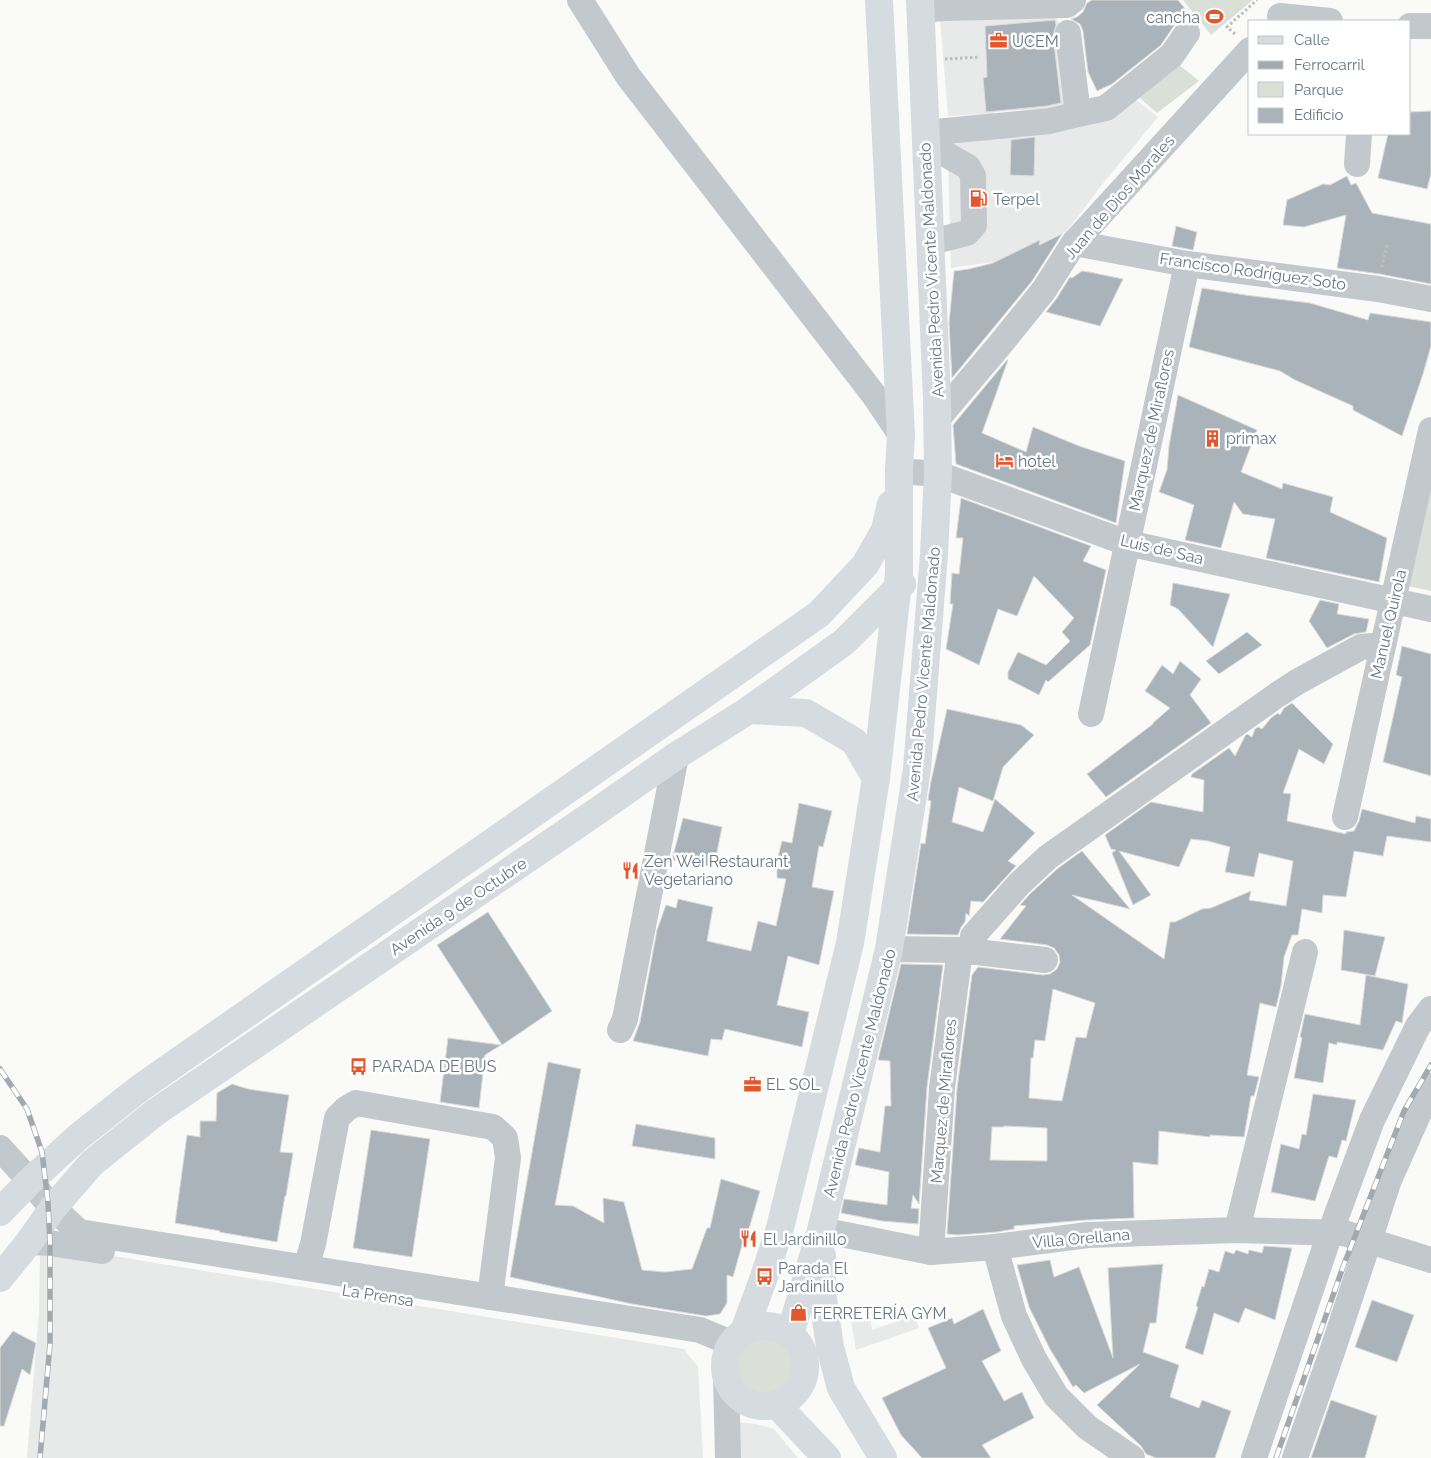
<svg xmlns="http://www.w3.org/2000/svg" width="1431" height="1458" font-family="Raleway,sans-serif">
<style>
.built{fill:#e8e9e9}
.green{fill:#dadfd7}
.building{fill:#aab3b9;stroke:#dcdcda;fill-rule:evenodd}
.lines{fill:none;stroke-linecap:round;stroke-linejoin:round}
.path{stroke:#bbbfc2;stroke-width:3;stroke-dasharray:2.5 2.5;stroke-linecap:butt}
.minor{stroke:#c3c8cc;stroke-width:26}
.major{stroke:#d6dbdf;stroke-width:28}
.rail-casing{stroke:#a2aab0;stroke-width:5.5}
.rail{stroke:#fff;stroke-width:4;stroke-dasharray:11;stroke-linecap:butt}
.labels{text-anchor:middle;stroke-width:5;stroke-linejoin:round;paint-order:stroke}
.poi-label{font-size:16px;fill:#657683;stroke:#fff;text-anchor:start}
.street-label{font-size:16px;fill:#657683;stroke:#fff}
</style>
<rect width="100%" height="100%" fill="#fafaf8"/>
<g class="built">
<polygon points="1052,10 1062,29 1065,107 994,112 997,131 1134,98 1158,117 1105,181 1066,232 1001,261 951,268 947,118 980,114 948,116 940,18"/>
<polygon points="58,1247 684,1349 698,1367 703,1458 27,1458 39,1311 40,1254"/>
<polygon points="914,1315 919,1328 856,1350 851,1320 870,1317 872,1330"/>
<polygon points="735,1422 756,1424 774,1429 798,1458 737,1458"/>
</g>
<g class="green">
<polygon points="1183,0 1253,0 1211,35"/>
<polygon points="1172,59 1199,81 1157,113 1134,93"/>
<polygon points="1431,483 1431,591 1408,586"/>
<circle cx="766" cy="1365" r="33"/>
</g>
<g class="building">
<polygon points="1092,0 1178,0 1191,16 1189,18 1180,20 1175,24 1161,45 1112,84 1097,91 1088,72 1083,31 1080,24 1071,19 1077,17 1083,12 1087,3"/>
<polygon points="1055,20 1056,25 1053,35 1061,103 1047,106 986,112 983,78 987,77 985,26"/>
<polygon points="1431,111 1431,174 1427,189 1378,178 1388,134 1410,134 1410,112"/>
<polygon points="1035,137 1034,176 1010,175 1011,140"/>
<polygon points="1347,176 1351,185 1356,183 1372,213 1431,224 1431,284 1380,274 1337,268 1346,215 1304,227 1283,225 1287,200 1323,184 1330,185"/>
<polygon points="1176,226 1197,232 1193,250 1172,246"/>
<polygon points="1062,234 1032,281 952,378 949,323 954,271 969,269 993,263 1040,240 1039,245"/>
<polygon points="1082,271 1089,272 1123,279 1100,326 1046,312 1057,298 1070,277 1072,278"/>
<polygon points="1202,288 1245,295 1310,303 1368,320 1370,313 1431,322 1431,346 1423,374 1402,436 1353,410 1353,406 1295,380 1280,371 1189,347"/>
<polygon points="1007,360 1008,360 982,433 1026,452 1033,427 1079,446 1125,461 1116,523 956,464 953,425"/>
<polygon points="1178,395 1257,430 1241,472 1282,489 1283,483 1333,497 1330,512 1387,538 1379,582 1266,558 1275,519 1243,514 1234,502 1221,548 1185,540 1194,505 1159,492 1167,470 1169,446"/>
<polygon points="961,498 1091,546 1083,561 1106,570 1090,645 1048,682 1046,680 1039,695 1008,679 1008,672 1018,652 1046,665 1070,641 1062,632 1074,618 1034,576 1017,616 998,609 979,665 946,649 953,604 950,604 952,573 959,574 963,538 956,538"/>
<polygon points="1173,583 1230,594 1213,647 1178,609 1170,605"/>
<polygon points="1320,600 1339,604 1337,614 1369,619 1366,632 1354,634 1327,648 1309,621"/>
<polygon points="1247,632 1262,645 1219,674 1206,661"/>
<polygon points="1402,646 1431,654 1431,776 1383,762 1402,677 1396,675"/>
<polygon points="1180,661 1201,679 1190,695 1211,723 1106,797 1087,774 1153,724 1153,723 1170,708 1145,691 1162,665 1173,674"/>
<path d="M1292,703L1333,744L1324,764L1299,749L1283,793L1291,794L1287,821L1346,834V832L1354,831L1359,821L1362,809L1415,823L1416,816L1431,819V842L1387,836L1383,856L1354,851L1346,897L1323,895L1322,913L1302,909L1298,935H1292L1284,957L1281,986L1276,1007L1260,1003L1247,1075L1259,1077L1254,1096H1251L1244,1137L1210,1135V1137L1159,1131L1158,1165L1133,1162L1134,1218L1086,1220L1014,1226V1229L997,1232L958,1235L947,1234L957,1089L972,975L978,967L1043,975L1050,974L1057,969L1060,962L1059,955L1054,948L1047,945L1000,939L1026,906L1020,905L1030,894L1057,869L1082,851L1130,909L1072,895L1164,959L1170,922H1175L1202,909L1211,908L1251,891L1249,900L1286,906L1293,861L1259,853L1254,877L1225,872L1230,847L1208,841L1191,839L1179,867L1119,851L1151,895L1133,905L1112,853L1116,850L1111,849L1105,835L1151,802L1203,812L1204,780L1191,777L1192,774L1229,748L1235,756L1245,736L1247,734L1252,737L1255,729L1258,727L1262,729L1271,718L1278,713L1280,715L1284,708ZM1053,989L1095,1003L1086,1038L1076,1037L1062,1101L1029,1098L1031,1058H1033L1035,1040L1045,1041ZM1004,1126L1047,1128V1161L990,1160L992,1127H1004Z"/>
<polygon points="947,709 1021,725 1034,735 1003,767 993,801 959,787 952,822 983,832 995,799 1035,833 1008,861 1016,866 983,902 971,901 969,916 966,913 965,922 961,927 958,935 907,934 921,843 925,844 931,801 928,800 931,781"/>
<polygon points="799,803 832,811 823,847 819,846 812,887 834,891 819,965 788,956 777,1005 809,1012 802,1047 725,1029 722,1040 711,1039 708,1056 633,1041 640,1022 657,930 666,905 676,908 678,899 713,907 707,941 751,951 758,921 776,926 786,879 777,878 777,861 782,841 792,843"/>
<polygon points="683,818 722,827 714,867 672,860"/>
<polygon points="488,912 552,1011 502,1045 437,945"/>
<polygon points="1344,930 1385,937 1375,976 1341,970"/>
<polygon points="901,964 943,965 927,1087 919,1204 913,1195 911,1208 919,1209 918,1224 882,1221 841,1213 844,1199 887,1205 889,1172 855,1165 859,1148 880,1152 885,1106 891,1106 890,1061 878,1060"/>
<polygon points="1366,975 1408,984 1402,1023 1396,1021 1383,1050 1337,1042 1337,1045 1329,1043 1323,1083 1294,1078 1302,1038 1300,1037 1305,1014 1360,1025"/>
<polygon points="448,1038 501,1045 485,1055 479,1108 440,1102"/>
<polygon points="548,1062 581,1069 555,1205 573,1206 604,1223 603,1198 624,1202 642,1270 665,1272 692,1269 707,1228 710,1228 721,1179 760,1191 748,1232 746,1231 733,1277 727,1275 727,1303 720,1314 706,1316 632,1304 510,1277"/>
<polygon points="232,1084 248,1089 289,1095 280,1152 293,1153 286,1196 285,1196 277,1242 219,1232 220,1231 175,1223 187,1135 200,1137 200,1121 216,1121 217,1093"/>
<polygon points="1313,1094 1356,1100 1346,1141 1342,1140 1337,1158 1329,1156 1315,1201 1271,1192 1281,1144 1299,1149 1302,1134 1306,1135"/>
<polygon points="636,1124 715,1138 715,1159 632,1146"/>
<polygon points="371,1130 430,1139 412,1257 353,1248"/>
<polygon points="1264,1246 1292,1248 1275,1320 1245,1308 1239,1323 1214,1313 1203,1355 1185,1348 1198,1307 1196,1306 1202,1286 1204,1287 1209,1269 1219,1272 1225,1251 1234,1254 1236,1250 1248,1254 1249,1250 1262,1253"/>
<polygon points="1050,1260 1054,1277 1079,1267 1113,1358 1108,1268 1163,1264 1156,1323 1150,1323 1143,1352 1179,1365 1170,1397 1199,1408 1202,1400 1231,1411 1215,1458 1156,1458 1146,1454 1141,1446 1097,1405 1140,1364 1084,1393 1076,1385 1073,1387 1050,1349 1029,1307 1017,1265"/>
<polygon points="1372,1300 1414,1315 1397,1362 1355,1347"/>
<polygon points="983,1309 1001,1351 982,1361 1004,1401 1022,1392 1034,1418 982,1445 991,1458 922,1458 901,1435 882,1398 946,1368 928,1328 952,1318 954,1324"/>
<polygon points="13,1331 36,1343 30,1375 22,1369 4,1426 0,1426 0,1348"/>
<polygon points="1331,1400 1377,1416 1365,1458 1311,1458"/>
</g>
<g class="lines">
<g class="path">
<polyline points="1235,34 1227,27 1257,0"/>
<polyline points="945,59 980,57"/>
<polyline points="1382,267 1387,245"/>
</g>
<g class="minor">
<polyline points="580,0 628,76 874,395 901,435"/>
<polyline points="920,10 944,8 1067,5 1073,0"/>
<polyline points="1280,16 1330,21"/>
<polyline points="1410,26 1431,26"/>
<polyline points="1068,33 1078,114 1106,108 1172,55 1187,33"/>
<polyline points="925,133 1050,121 1078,114"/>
<polyline points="926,143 968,167 973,176 974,225 967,233 931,242"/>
<polyline points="1357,164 1359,134"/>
<polyline points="1074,243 1187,264 1378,289 1431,299"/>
<polyline points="937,419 998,347 1044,290 1074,243 1250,50"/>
<polyline points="899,471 938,474 1127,543 1431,609"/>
<polyline points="1091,714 1187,264"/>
<polyline points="1345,817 1431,430"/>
<polyline points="889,949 960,950 1045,960"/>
<polyline points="971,952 973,936 1019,884 1048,857 1277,695 1297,682 1361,647 1373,646 1382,650"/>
<polyline points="620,1030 625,1019 676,756"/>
<polyline points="0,1148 30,1181 48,1203 79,1232 700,1330 731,1343"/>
<polyline points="821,1230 931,1252 995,1247 1088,1235 1237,1230 1344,1233 1431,1260"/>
<polyline points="1237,1230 1305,952"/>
<polyline points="29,1242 50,1243 102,1251"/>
<polyline points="995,1247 1014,1316 1034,1359 1056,1396 1087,1427 1132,1458"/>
<polyline points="931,1252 942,1088 960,950"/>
<polyline points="306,1267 313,1244 337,1118 346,1109 356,1103 493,1127 505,1138 508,1158 490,1297"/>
<polyline points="726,1376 728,1458"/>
<polyline points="1254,1458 1330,1233 1372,1120 1418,1026 1431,1009"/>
<polyline points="1295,1458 1332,1352 1389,1180 1431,1086"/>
</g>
<g class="major">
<polyline points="749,710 806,713 854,741 876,778"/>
<polyline points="0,1212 30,1181 78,1137 140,1088 819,614 865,565 885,530 891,504"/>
<polyline points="822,1256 822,1292 830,1347 841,1388 883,1458"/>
<polyline points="0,1278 29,1242 53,1208 92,1163 156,1112 596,812 676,756 749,710 844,642 902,584"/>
<circle cx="765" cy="1366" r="40"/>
<polyline points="744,1331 764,1277 780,1228 850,943 876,778 899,573 899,471 901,435 879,0"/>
<polyline points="790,1334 821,1230 889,949 917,769 934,554 938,474 937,400 920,0"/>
<polyline points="777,1405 827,1458"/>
</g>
<defs>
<g id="rail">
<polyline points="0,1069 27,1109 42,1152 48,1203 50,1243 50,1344 40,1458"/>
<polyline points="1276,1458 1343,1267 1404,1111 1431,1065"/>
</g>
</defs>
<use href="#rail" class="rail-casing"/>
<use href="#rail" class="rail"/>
</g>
<defs>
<symbol id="stadium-bare" viewBox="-9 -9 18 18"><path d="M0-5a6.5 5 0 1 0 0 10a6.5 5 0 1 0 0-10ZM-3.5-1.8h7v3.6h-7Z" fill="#e4572e" stroke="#fff" stroke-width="2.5" paint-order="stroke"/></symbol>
<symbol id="office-bare" viewBox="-9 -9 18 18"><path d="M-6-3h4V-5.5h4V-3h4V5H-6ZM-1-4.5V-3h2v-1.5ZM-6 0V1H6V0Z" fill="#e4572e" stroke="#fff" stroke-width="2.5" paint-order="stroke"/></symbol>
<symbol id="fuel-bare" viewBox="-9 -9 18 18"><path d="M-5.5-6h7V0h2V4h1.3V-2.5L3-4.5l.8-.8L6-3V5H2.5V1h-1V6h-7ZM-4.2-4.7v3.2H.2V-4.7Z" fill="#e4572e" stroke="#fff" stroke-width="2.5" paint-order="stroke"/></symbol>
<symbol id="building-bare" viewBox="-9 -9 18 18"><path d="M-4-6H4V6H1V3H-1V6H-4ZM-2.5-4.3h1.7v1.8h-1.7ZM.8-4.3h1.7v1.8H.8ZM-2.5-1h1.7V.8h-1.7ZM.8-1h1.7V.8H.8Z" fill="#e4572e" stroke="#fff" stroke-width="2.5" paint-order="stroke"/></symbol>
<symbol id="hotel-bare" viewBox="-9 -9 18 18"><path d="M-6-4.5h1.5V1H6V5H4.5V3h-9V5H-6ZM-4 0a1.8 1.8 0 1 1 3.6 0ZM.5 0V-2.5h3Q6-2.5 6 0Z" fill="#e4572e" stroke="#fff" stroke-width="2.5" paint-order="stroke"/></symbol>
<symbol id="restaurant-bare" viewBox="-9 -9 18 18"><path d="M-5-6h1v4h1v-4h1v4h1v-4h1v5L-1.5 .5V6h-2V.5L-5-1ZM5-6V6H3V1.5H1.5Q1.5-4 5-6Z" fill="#e4572e" stroke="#fff" stroke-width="2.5" paint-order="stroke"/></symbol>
<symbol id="bus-bare" viewBox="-9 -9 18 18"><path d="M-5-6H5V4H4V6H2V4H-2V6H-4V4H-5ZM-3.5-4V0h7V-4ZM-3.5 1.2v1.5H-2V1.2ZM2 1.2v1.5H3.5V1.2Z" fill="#e4572e" stroke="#fff" stroke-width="2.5" paint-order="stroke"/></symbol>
<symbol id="shop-bare" viewBox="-9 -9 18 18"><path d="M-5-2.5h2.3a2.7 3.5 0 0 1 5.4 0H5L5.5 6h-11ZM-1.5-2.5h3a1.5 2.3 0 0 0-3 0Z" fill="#e4572e" stroke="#fff" stroke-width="2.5" paint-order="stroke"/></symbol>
</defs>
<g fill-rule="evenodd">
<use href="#stadium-bare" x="1202" y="4" width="25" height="25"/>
<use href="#office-bare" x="986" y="28" width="25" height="25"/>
<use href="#fuel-bare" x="966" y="186" width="25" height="25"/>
<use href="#building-bare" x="1200" y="426" width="25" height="25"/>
<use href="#hotel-bare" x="992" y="448" width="25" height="25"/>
<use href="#restaurant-bare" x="618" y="858" width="25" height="25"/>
<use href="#bus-bare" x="346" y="1054" width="25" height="25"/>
<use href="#office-bare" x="740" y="1072" width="25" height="25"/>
<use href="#restaurant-bare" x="736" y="1226" width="25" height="25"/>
<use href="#bus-bare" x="752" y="1264" width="25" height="25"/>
<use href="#shop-bare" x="786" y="1300" width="25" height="25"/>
</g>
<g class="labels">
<g class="poi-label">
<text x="1200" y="23" text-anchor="end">cancha</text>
<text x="1012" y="47">UCEM</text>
<text x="993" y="205">Terpel</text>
<text x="1226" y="444">primax</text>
<text x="1018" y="467">hotel</text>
<text x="644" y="867">Zen Wei Restaurant<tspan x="644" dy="18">Vegetariano</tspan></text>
<text x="372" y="1072">PARADA DE BUS</text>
<text x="766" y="1090">EL SOL</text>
<text x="763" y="1245">El Jardinillo</text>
<text x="778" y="1274">Parada El<tspan x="778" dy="18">Jardinillo</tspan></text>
<text x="813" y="1319">FERRETERÍA GYM</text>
</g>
<g class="street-label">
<text transform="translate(1119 197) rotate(-49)" y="6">Juan de Dios Morales</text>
<text transform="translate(931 270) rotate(-93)" y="6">Avenida Pedro Vicente Maldonado</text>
<text transform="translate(1253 271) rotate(8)" y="6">Francisco Rodríguez Soto</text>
<text transform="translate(1151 430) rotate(-78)" y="6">Marquez de Miraflores</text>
<text transform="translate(1162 549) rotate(13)" y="6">Luis de Saa</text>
<text transform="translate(1388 624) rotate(-77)" y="6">Manuel Quirola</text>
<text transform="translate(923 674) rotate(-85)" y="6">Avenida Pedro Vicente Maldonado</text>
<text transform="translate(458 906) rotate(-34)" y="6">Avenida 9 de Octubre</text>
<text transform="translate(859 1073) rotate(-76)" y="6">Avenida Pedro Vicente Maldonado</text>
<text transform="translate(943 1101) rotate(-85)" y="6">Marquez de Miraflores</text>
<text transform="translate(1081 1238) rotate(-5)" y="6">Villa Orellana</text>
<text transform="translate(378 1295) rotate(9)" y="6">La Prensa</text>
</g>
</g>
<rect x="1248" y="20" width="162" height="115" fill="#ffffff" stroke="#c1c8cd"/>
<rect x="1258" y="36" width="25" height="8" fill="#d6dbdf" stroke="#c1c8cd"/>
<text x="1294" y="45" font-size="15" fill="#657683">Calle</text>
<rect x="1258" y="61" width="25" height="8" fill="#a2aab0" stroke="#c1c8cd"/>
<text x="1294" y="70" font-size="15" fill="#657683">Ferrocarril</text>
<rect x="1258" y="82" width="25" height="15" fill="#dadfd7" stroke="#c1c8cd"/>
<text x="1294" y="95" font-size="15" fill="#657683">Parque</text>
<rect x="1258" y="108" width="25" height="15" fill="#aab3b9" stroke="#c1c8cd"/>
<text x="1294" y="120" font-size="15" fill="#657683">Edificio</text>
</svg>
